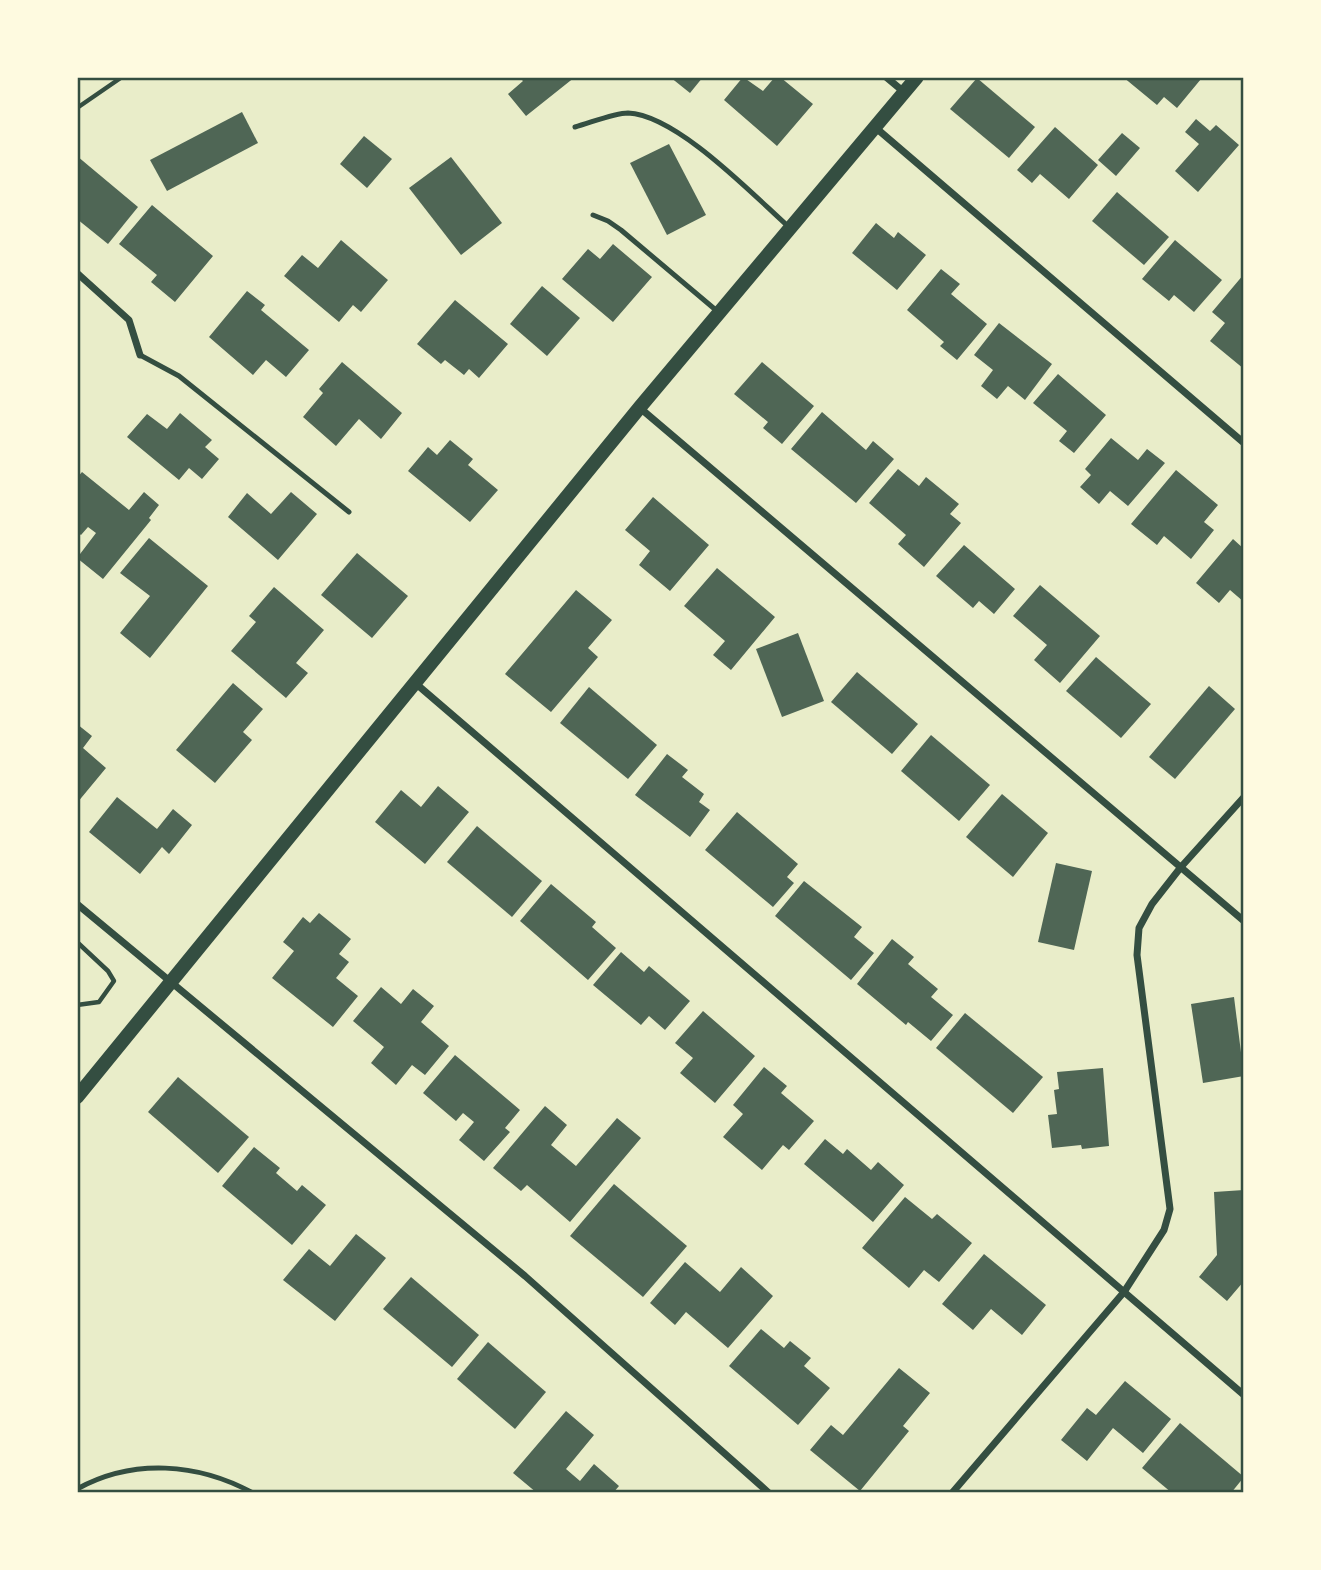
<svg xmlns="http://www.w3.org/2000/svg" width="1321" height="1570" font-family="'Public Sans',sans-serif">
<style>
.building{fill:#4f6655}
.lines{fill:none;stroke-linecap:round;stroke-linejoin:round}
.path{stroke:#344e41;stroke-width:4.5}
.service{stroke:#344e41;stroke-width:5}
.minor{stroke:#344e41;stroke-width:7}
.secondary{stroke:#344e41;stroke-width:14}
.neatline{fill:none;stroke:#344e41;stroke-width:2.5}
</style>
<rect width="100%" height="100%" fill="#e9edc9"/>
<g class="building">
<polygon points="519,77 575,77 526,116 508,94 523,81"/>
<polygon points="670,77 703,77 690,93"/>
<polygon points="743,77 763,91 775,77 780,77 813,104 777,146 724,100"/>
<polygon points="1123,77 1199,77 1201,79 1177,108 1164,97 1157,105"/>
<polygon points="977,78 1035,127 1009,158 950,109"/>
<polygon points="242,112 258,143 167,191 150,160"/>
<polygon points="1196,119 1210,131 1216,125 1239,145 1198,192 1175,171 1199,144 1185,132"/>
<polygon points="1055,127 1098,165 1069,199 1040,174 1032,183 1017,170"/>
<polygon points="1122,133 1140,148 1116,176 1098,160"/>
<polygon points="364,136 392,159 367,188 340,164"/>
<polygon points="669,144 706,215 667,235 630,163"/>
<polygon points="77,156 138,207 108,244 77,219"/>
<polygon points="451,157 502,223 461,255 409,188"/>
<polygon points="1117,192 1169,237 1144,265 1092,221"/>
<polygon points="152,205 213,256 175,302 151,282 157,275 119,244"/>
<polygon points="876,223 894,238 898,232 926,255 897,290 852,253"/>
<polygon points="341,240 388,280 361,312 353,305 339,322 284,276 302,255 318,268"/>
<polygon points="1175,240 1222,280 1194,312 1174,295 1169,301 1142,279"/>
<polygon points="613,244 652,277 613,322 562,279 588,249 600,259"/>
<polygon points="941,269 960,284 951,294 987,324 957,360 940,346 944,342 907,310"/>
<polygon points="1244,274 1244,369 1210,341 1225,323 1212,312"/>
<polygon points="542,286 580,318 547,356 510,324"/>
<polygon points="247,291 265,305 261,310 309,350 286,377 266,360 253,375 209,337"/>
<polygon points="455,300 508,344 479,378 469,369 464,375 445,360 441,364 417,344"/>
<polygon points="999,323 1052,364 1025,400 1008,386 997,399 981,386 993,370 974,355"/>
<polygon points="342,362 402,413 381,439 359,419 336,446 303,417 323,393 319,389"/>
<polygon points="762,362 814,406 782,444 763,428 768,422 734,394"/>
<polygon points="1058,374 1106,415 1074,453 1059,441 1067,431 1033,403"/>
<polygon points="822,412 866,450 873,441 894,459 856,503 791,449"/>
<polygon points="180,413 212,440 205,447 219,459 202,479 189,468 179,480 127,437 147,414 167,429"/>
<polygon points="1111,438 1138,460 1147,449 1165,463 1128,506 1110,491 1099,504 1080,487 1091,475 1085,469"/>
<polygon points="450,440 473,459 468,465 498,490 470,522 408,471 428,447 437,455"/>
<polygon points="898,469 919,486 926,477 959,504 950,514 961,523 924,567 898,544 906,535 869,503"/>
<polygon points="1176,470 1218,505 1204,522 1214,530 1191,559 1164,536 1157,545 1131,524"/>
<polygon points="82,472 129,510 144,492 159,505 149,518 151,520 103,579 77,558 96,533 88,527 81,535 77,532 77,478"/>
<polygon points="291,492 317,514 278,560 228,517 247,493 271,514"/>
<polygon points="653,497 709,545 670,591 639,565 650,551 625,530"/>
<polygon points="149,538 208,586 150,658 120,633 150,596 120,573"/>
<polygon points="1233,539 1244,549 1244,602 1230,590 1219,603 1196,583"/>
<polygon points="964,545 1015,589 994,614 979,601 973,608 936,576"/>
<polygon points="357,553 408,596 372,638 321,595"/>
<polygon points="717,568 775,617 731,670 713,655 725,641 684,606"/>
<polygon points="1040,585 1100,636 1060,683 1034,660 1047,645 1013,616"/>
<polygon points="274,587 324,630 296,663 308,673 286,698 231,651 256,622 249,616"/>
<polygon points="576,590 612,620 588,648 598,657 551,712 505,674"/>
<polygon points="798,633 824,701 782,717 756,649"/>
<polygon points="1096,657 1151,704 1121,738 1066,691"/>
<polygon points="857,672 918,724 892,754 831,702"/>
<polygon points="233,683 263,709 243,732 252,740 215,783 176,750"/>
<polygon points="1209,686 1235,709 1175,779 1149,757"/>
<polygon points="589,687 657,745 628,779 560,723"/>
<polygon points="77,724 92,736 83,748 106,768 77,803"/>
<polygon points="931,735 990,785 959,821 901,771"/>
<polygon points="667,754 688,770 682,777 704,794 699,802 710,810 690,837 635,795"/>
<polygon points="438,786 469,812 425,864 375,822 401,790 421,807"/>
<polygon points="1002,794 1048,833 1013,877 966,837"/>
<polygon points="117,797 157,829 173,809 192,825 169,854 162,847 140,874 89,832"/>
<polygon points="737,812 798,864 787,877 794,883 773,907 705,850"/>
<polygon points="477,826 542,881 512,917 447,862"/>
<polygon points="1056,863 1092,871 1074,950 1038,942"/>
<polygon points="804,881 862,927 854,937 874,953 851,980 775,916"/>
<polygon points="551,884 596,922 592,927 616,948 588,980 520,921"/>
<polygon points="319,913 351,939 339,954 349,962 336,978 358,996 333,1027 272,978 294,951 283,942 303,917 310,923"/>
<polygon points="892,939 914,957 908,964 938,989 931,997 953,1015 931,1041 908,1022 906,1025 857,984"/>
<polygon points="621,952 644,972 649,966 690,1001 665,1030 649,1016 641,1025 593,985"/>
<polygon points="381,987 401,1004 413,989 434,1006 421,1022 449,1046 425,1075 412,1065 396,1085 371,1063 384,1047 353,1021"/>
<polygon points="1234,997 1244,1076 1203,1083 1191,1004"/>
<polygon points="703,1011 755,1056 715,1103 680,1073 693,1058 675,1043"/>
<polygon points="965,1013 1043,1077 1013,1113 936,1048"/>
<polygon points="455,1055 520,1110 505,1128 510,1132 484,1161 459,1140 474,1122 463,1113 456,1121 423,1093"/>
<polygon points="764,1067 787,1086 781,1093 814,1121 789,1150 783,1145 762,1170 723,1137 743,1114 733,1105"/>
<polygon points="1103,1068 1109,1146 1082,1149 1081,1145 1052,1148 1048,1115 1057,1114 1054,1090 1059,1089 1057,1072"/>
<polygon points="178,1077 249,1137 218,1173 148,1112"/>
<polygon points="545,1106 567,1125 551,1145 576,1166 617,1118 641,1138 570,1222 527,1185 521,1191 493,1168"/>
<polygon points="825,1139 843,1154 847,1149 871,1170 878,1162 904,1185 873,1222 804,1164"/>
<polygon points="254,1147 280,1168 276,1173 297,1191 302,1185 326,1205 292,1245 222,1186"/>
<polygon points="614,1184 687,1246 643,1297 570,1236"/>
<polygon points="1244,1190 1244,1281 1227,1301 1199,1277 1217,1255 1214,1192"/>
<polygon points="905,1197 932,1219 937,1214 972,1243 939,1282 924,1270 909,1288 862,1248"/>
<polygon points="356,1234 386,1258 335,1321 283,1280 309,1249 330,1266"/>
<polygon points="984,1254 1046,1305 1022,1335 991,1309 973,1330 942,1304"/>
<polygon points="685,1262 720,1292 741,1267 773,1296 728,1348 686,1312 675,1325 650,1303"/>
<polygon points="411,1277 479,1335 452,1367 383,1309"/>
<polygon points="761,1329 784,1348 790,1341 811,1358 804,1366 830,1388 798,1425 729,1366"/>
<polygon points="488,1342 546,1392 515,1429 457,1379"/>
<polygon points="899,1368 930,1393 903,1426 909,1431 860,1491 810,1450 831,1425 843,1435"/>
<polygon points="1125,1381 1171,1419 1143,1453 1113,1428 1087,1461 1061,1440 1087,1408 1096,1415"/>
<polygon points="566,1411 594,1435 566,1469 580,1481 594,1464 619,1486 613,1493 537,1493 513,1473"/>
<polygon points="1180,1423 1244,1477 1231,1493 1172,1493 1142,1468"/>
</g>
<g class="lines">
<g class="path">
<polyline points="77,108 122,77"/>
<polyline points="77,942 108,971 114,981 99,1002 77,1005"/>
</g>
<g class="service">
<path d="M575,127C590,123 614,113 628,113C677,115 753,195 790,228"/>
<polyline points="593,215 608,221 621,230 717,311"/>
<polyline points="140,355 179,376 349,512"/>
<path d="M77,1489C133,1458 198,1463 253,1493"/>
</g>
<g class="minor">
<polyline points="886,77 904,92"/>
<polyline points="876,128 1244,443"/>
<polyline points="77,273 129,320 140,355"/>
<polyline points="640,408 1244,921"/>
<polyline points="414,682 1244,1395"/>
<polyline points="77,904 525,1276 769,1493"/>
<polyline points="952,1493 1124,1292 1164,1230 1170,1209 1137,955 1139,928 1152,904 1181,867 1244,797"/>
</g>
<polyline class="secondary" points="77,1097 640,407 917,77"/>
</g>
<rect width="1321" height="1570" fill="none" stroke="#fefae0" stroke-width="158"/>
<rect x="79" y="79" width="1163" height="1412" class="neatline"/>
</svg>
